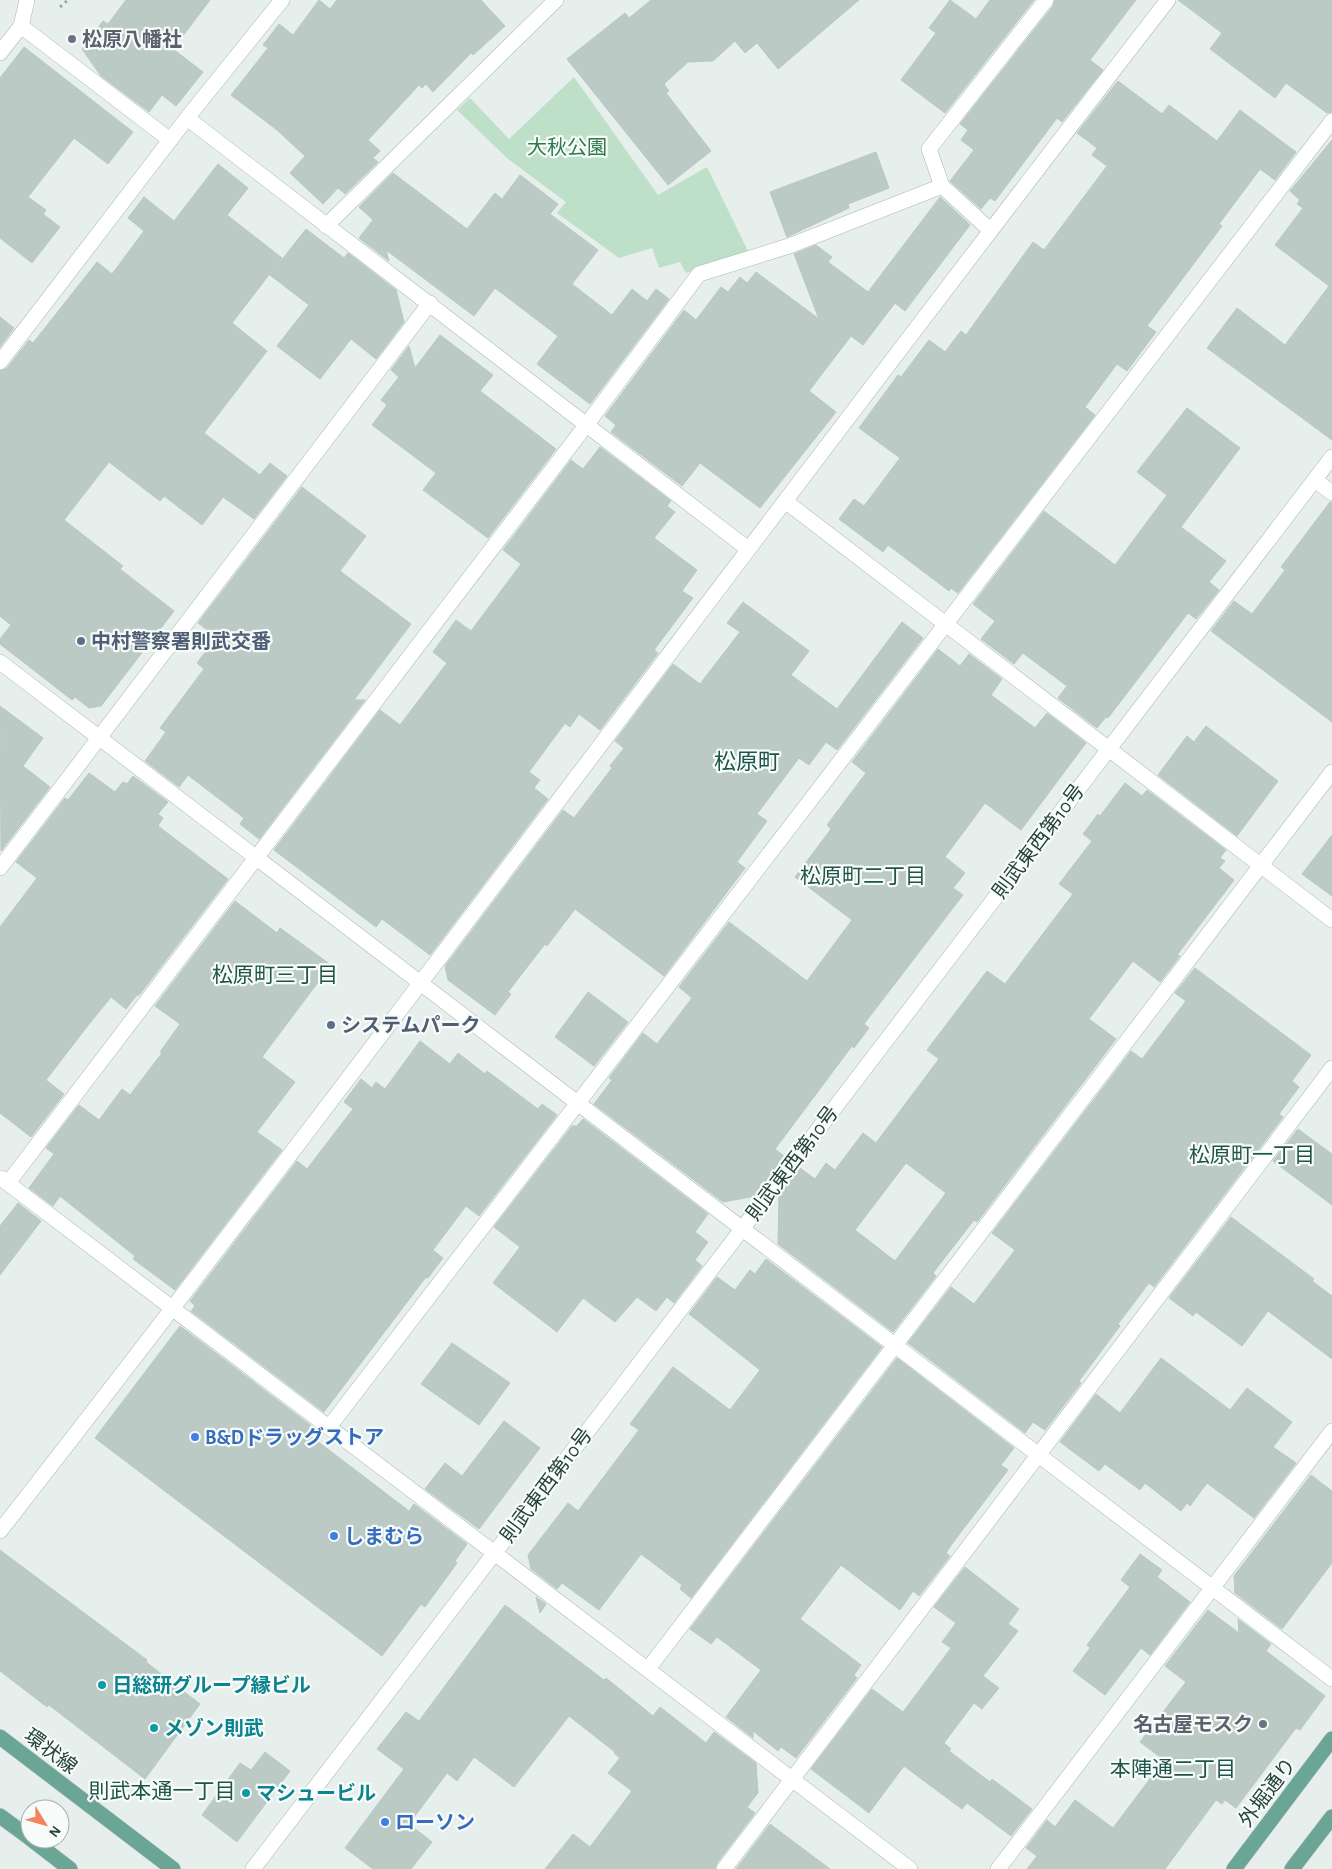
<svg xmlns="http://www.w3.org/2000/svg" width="1332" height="1869" font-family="'Alegreya Sans','Noto Sans JP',sans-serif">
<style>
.green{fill:#bfe0c8}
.building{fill:#bbcac4;stroke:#b8c9c2;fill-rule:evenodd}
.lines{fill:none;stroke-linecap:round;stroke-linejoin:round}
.minor-casing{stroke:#a8b8b2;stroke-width:16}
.major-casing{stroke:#c2cac8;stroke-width:16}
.path{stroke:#86b3a5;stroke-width:3;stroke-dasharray:2.5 4;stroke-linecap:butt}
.minor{stroke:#fff;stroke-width:15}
.major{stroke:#6aa596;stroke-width:15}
.worship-dot{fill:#6b7280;stroke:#f7fbf9;stroke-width:2}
.service-dot{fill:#5c6f8a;stroke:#f7fbf9;stroke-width:2}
.shop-dot{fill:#3f7fe0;stroke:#f7fbf9;stroke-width:2}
.culture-dot{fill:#0f9aa8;stroke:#f7fbf9;stroke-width:2}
.labels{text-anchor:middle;stroke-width:4.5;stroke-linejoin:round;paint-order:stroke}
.worship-label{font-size:20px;font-weight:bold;fill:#5b616d;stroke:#f7fbf9;text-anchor:start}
.park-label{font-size:20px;fill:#2d7a4b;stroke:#f7fbf9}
.service-label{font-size:20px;font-weight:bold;fill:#4e5e75;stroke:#f7fbf9;text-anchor:start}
.street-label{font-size:20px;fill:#24423a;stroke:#f7fbf9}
.shop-label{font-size:20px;font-weight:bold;fill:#366cbe;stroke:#f7fbf9;text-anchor:start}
.culture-label{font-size:20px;font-weight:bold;fill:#0d838f;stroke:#f7fbf9;text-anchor:start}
.neighbourhood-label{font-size:21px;fill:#1f5548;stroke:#f7fbf9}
.quarter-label{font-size:22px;fill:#1f5548;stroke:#f7fbf9}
</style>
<rect width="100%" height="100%" fill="#e6efeb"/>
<polygon class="green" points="574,77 658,195 707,167 748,251 686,273 680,262 659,268 652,248 619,258 557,213 566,202 508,159 457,110 470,98 509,139"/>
<g class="building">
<polygon points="126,0 210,0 173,49 203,72 176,106 162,95 149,112 101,76 82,49 103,21 108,24"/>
<polygon points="319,0 330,9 337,0 481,0 505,26 473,55 471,53 433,92 426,84 422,88 419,85 368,140 380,151 373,158 378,162 345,194 338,188 323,204 290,173 305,156 277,130 231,95 268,48 263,45 279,24 293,35"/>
<polygon points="651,0 859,0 778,69 757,43 745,53 735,41 713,61 688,62 664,84 669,91 666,93 711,151 668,185 567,59 625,13 629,18"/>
<polygon points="950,0 976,19 990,0 1034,0 945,113 901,80 936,33 929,28"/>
<polygon points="1055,0 1136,0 1090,60 1103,70 1062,122 1057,118 995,201 990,198 981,209 950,181 974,150 961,140 968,130 960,124 1053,6"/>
<polygon points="1178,0 1332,0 1332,112 1327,113 1286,83 1275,98 1210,49 1222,33"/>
<polygon points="24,47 133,132 108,164 74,138 28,197 46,210 43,214 60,227 32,263 0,238 0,78"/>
<polygon points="1118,81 1162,114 1169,105 1217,141 1240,110 1296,152 1275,180 1260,169 1219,224 1222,226 1147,326 1156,332 1127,371 1117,364 1085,407 1095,415 958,593 951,588 949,591 888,545 883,552 839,519 854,499 864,506 900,458 859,428 898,375 901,377 929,340 945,352 961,331 966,335 1033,242 1044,250 1107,166 1092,155 1097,148 1077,133"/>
<polygon points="1332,140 1332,440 1207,348 1237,308 1285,345 1329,286 1275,245 1303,208 1297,204 1300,200 1290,191"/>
<polygon points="876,152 889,188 848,204 849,208 787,237 770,192"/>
<polygon points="218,164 248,188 227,215 282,258 232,323 267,351 204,433 260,475 270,463 287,476 254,519 223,497 202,525 164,496 160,501 109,462 64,520 123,566 120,569 174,611 101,706 89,708 75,697 72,700 0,644 0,639 11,625 0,616 0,371 7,368 29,340 33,343 97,262 112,274 144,231 128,218 144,197 174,221"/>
<polygon points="393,173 467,229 495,193 502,199 520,175 558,204 550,214 598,250 572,284 612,315 632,289 647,301 656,289 669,299 590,404 537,364 558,336 495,288 474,316 386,250 389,261 359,238 373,220 359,207"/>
<polygon points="940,197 970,225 905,311 895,303 863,345 851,336 809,391 836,412 760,508 700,463 682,486 611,432 616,425 605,416 684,310 696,320 721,287 728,292 740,277 747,283 756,272 819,319 794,254 816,245 832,257 828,262 868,292"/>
<polygon points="306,229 344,258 348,253 396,290 404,322 376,359 351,339 320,379 277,346 309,305 270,275"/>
<polygon points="0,317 14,328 0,347"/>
<polygon points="440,335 493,375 480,391 556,449 488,538 423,490 436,473 372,425 387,405 381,400 399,377 391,370 409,346 415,368"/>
<polygon points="1187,408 1240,448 1181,527 1226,561 1209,582 1219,590 1196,619 1188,613 1108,718 1106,717 1097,728 1058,698 1067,686 1023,653 1014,664 981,639 995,621 973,604 1044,511 1115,565 1167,495 1137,472"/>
<polygon points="600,447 671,501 667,506 675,512 654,538 697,570 682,591 693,598 654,650 658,653 600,730 579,714 570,727 565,723 529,772 540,780 534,788 548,799 430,955 382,919 376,927 274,850 380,710 400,725 447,663 433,652 456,620 471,631 521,564 503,550 571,460 583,469"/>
<polygon points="302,487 366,536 340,571 411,624 354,700 365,700 259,839 240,824 244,818 188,775 179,787 145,761 166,732 160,728 204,669 197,663 217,637 198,623"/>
<polygon points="1330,502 1332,502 1332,722 1211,631 1234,601 1252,614 1285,570 1281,567"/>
<polygon points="743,602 809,651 791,675 837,709 902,622 923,638 837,750 826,742 809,765 799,758 757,814 767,821 737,862 745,868 664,976 575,909 547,946 545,944 508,992 511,994 495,1015 448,980 445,966 563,810 574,818 612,768 610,766 624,748 615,741 673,664 700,684 740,632 727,623"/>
<polygon points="938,649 960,666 969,654 1002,679 991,695 1035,728 1047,713 1086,743 1021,830 985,803 945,857 965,873 953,888 963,895 864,1024 869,1028 854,1048 852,1046 775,1149 785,1157 756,1196 723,1202 594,1104 612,1080 609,1078 643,1033 657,1044 692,998 679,987 729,922 807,981 852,920 795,877 831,829 827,825 866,773 852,762"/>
<polygon points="0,706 43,738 23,766 50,787 1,851"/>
<polygon points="1206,726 1278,781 1237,836 1158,775 1187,736 1194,742"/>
<polygon points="89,773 115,792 123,782 127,784 133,776 168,802 158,814 163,818 158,826 228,879 140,994 136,996 126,1009 111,997 86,1028 46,1080 64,1094 31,1137 0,1113 0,927 37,878 16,862 65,798 68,800"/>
<path d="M1125,783L1142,796L1147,790L1226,850L1220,858L1225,861L1219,868L1234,880L1177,955L1180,956L1160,982L1133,961L1089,1019L1116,1039L977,1222L974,1220L933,1273L936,1276L893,1332L778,1244L779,1196L800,1168L815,1179L826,1163L835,1170L863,1133L876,1143L939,1059L927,1050L987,971L1005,984L1073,894L1059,884L1092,841L1083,834L1098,814L1100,816ZM906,1163L946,1193L895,1261L855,1230Z"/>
<polygon points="1332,835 1332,896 1302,874"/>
<polygon points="235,901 277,933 280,928 331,965 262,1057 295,1082 257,1132 282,1150 175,1290 133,1259 135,1256 60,1196 53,1206 29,1188 54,1154 46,1148 79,1105 99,1120 122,1089 130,1095 162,1053 160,1052 180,1024 155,1006"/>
<polygon points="1195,968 1311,1055 1292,1081 1299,1087 1279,1114 1283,1117 1154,1287 1149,1283 1118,1324 1120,1326 1079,1381 1081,1383 1045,1430 1033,1422 1025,1433 908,1343 951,1287 974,1304 1015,1250 992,1233 1131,1051 1142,1059 1186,1001 1175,993"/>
<polygon points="588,992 628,1022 594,1066 555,1037"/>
<polygon points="420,1041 450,1064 458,1053 485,1074 487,1071 538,1109 542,1104 557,1115 479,1216 466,1206 433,1250 443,1258 428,1278 426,1277 324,1412 191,1311 195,1306 190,1301 297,1161 307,1169 353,1109 344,1102 361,1079 372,1088 376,1082 385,1089"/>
<polygon points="583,1119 708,1214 695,1232 708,1242 695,1260 702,1266 674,1303 667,1297 656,1311 637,1297 615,1322 583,1298 557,1332 493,1283 520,1247 494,1227 572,1126 577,1126"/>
<polygon points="1298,1129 1332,1154 1332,1205 1273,1161"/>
<polygon points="18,1203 41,1221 0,1275 0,1226"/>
<polygon points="1231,1217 1314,1279 1312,1281 1332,1296 1332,1359 1268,1311 1242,1346 1196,1312 1193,1316 1169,1298"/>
<polygon points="766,1259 882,1347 691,1598 680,1589 682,1585 641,1554 599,1610 562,1583 557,1589 531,1569 528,1555 568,1503 578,1511 639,1430 630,1424 673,1367 730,1410 760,1370 689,1314 717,1277 735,1290 750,1270 755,1274"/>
<polygon points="180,1326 313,1427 308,1434 409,1511 414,1504 467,1544 455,1561 457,1563 425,1607 421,1604 382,1656 95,1438"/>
<polygon points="452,1343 510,1383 479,1425 421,1384"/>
<polygon points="897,1358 1014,1448 1001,1465 1008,1470 952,1544 946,1553 950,1556 919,1596 913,1591 900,1610 841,1565 800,1619 861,1665 854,1675 857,1678 796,1758 781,1747 778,1751 753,1731 753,1738 726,1717 761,1670 717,1637 711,1644 690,1629"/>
<polygon points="1161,1358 1230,1410 1247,1388 1292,1422 1273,1447 1296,1463 1254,1518 1207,1483 1190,1506 1187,1503 1181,1511 1145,1483 1140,1490 1105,1464 1099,1471 1060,1442 1096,1394 1120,1413"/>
<polygon points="504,1421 540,1448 479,1529 425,1489 445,1463 462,1476"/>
<polygon points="1311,1475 1332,1491 1332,1563 1282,1629 1235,1593 1234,1576"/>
<polygon points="0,1550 147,1660 146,1662 200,1704 145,1779 49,1705 47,1707 0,1671"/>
<polygon points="1140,1554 1162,1570 1157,1577 1190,1602 1150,1655 1141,1648 1105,1695 1073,1671 1090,1648 1087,1645 1130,1587 1121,1580"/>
<polygon points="965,1567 1019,1609 1008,1624 1018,1631 983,1676 999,1688 982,1709 974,1703 944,1743 951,1749 949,1751 990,1782 992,1779 1032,1809 1011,1836 967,1803 962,1809 904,1766 869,1813 811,1769 872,1689 903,1712 951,1648 942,1642 956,1623 934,1607"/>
<polygon points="536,1597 546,1604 540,1613"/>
<polygon points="505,1605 604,1680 606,1678 653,1716 660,1707 706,1743 714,1732 756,1763 758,1793 747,1807 755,1813 717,1863 715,1869 545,1869 573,1834 590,1847 632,1791 608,1773 620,1758 614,1753 615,1752 569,1716 514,1787 474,1757 457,1781 447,1773 409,1824 432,1842 411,1869 373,1869 345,1848 404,1769 377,1749 406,1712 419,1721"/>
<polygon points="1208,1610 1239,1633 1238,1619 1271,1644 1266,1651 1325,1696 1300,1730 1296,1728 1236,1808 1225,1800 1222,1804 1216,1800 1165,1869 1027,1869 1037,1856 1026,1848 1047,1820 1055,1827 1075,1800 1113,1828 1164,1760 1140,1742 1186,1682 1165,1666"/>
<polygon points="265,1752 290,1771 237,1842 202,1815 240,1763 251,1770"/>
<polygon points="770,1824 830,1869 736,1869"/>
</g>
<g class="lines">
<defs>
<g id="minor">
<polyline points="21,26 170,140"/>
<polyline points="0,53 21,26 27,0"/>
<polyline points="187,118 748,549"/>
<polyline points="326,226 556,0"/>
<polyline points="990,230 942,186 929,149 1046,0"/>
<polyline points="0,362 187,118 282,0"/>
<polyline points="1315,480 1332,493"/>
<polyline points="785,501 1332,920"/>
<polyline points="0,662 1332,1679"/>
<polyline points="0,868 430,303"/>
<polyline points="1,1178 910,1869"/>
<polyline points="8,1183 587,424 699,274 789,246 942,186"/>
<polyline points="329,1427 1332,121"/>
<path d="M0,1531C395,1025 775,507 1168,0"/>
<polyline points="648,1669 1332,772"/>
<polyline points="253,1869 1332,457"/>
<polyline points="724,1869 1332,1068"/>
<polyline points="998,1869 1332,1431"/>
</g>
<g id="major">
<polyline points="0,1737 173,1869"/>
<polyline points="0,1816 30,1838"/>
<polyline points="31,1839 70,1869"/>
<polyline points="1234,1869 1332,1739"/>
<polyline points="1292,1869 1332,1817"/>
</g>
</defs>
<use href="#minor" class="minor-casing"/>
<use href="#major" class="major-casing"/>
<polyline class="path" points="60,7 68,0"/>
<use href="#minor" class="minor"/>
<use href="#major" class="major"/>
</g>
<g class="worship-dot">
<circle cx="72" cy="39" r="5"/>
<circle cx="1263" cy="1724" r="5"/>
</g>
<g class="service-dot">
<circle cx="81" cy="641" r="5"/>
<circle cx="331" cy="1025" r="5"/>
</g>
<g class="shop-dot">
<circle cx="195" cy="1437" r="5"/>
<circle cx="334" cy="1536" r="5"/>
<circle cx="385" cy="1822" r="5"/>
</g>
<g class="culture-dot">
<circle cx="102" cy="1685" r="5"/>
<circle cx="154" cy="1728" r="5"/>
<circle cx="246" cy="1793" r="5"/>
</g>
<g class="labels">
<g class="worship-label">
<text x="82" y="46">松原八幡社</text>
<text x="1253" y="1731" text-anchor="end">名古屋モスク</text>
</g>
<g class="park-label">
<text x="567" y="154">大秋公園</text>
</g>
<g class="service-label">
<text x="91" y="648">中村警察署則武交番</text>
<text x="341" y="1032">システムパーク</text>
</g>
<g class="street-label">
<text transform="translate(1038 841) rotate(-53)" y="7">則武東西第10号</text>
<text transform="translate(792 1163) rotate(-53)" y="7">則武東西第10号</text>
<text transform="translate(546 1485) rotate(-53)" y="7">則武東西第10号</text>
<text transform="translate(51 1751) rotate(37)" y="7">環状線</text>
<text transform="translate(1267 1792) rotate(-53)" y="7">外堀通り</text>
</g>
<g class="shop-label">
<text x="205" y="1444">B&amp;Dドラッグストア</text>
<text x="344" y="1543">しまむら</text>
<text x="395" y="1829">ローソン</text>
</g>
<g class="culture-label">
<text x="112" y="1692">日総研グループ縁ビル</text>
<text x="164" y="1735">メゾン則武</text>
<text x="256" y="1800">マシュービル</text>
</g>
<g class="neighbourhood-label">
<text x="863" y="883">松原町二丁目</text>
<text x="275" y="982">松原町三丁目</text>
<text x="1252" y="1162">松原町一丁目</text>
<text x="1173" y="1776">本陣通二丁目</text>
<text x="162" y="1798">則武本通一丁目</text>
</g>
<g class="quarter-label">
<text x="747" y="769">松原町</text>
</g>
</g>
<g transform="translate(45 1824) rotate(127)"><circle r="24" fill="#f7fbf9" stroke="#a3b1ad"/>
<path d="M0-4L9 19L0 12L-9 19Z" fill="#f4845f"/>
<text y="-8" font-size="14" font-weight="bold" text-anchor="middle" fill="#24423a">N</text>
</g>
</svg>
